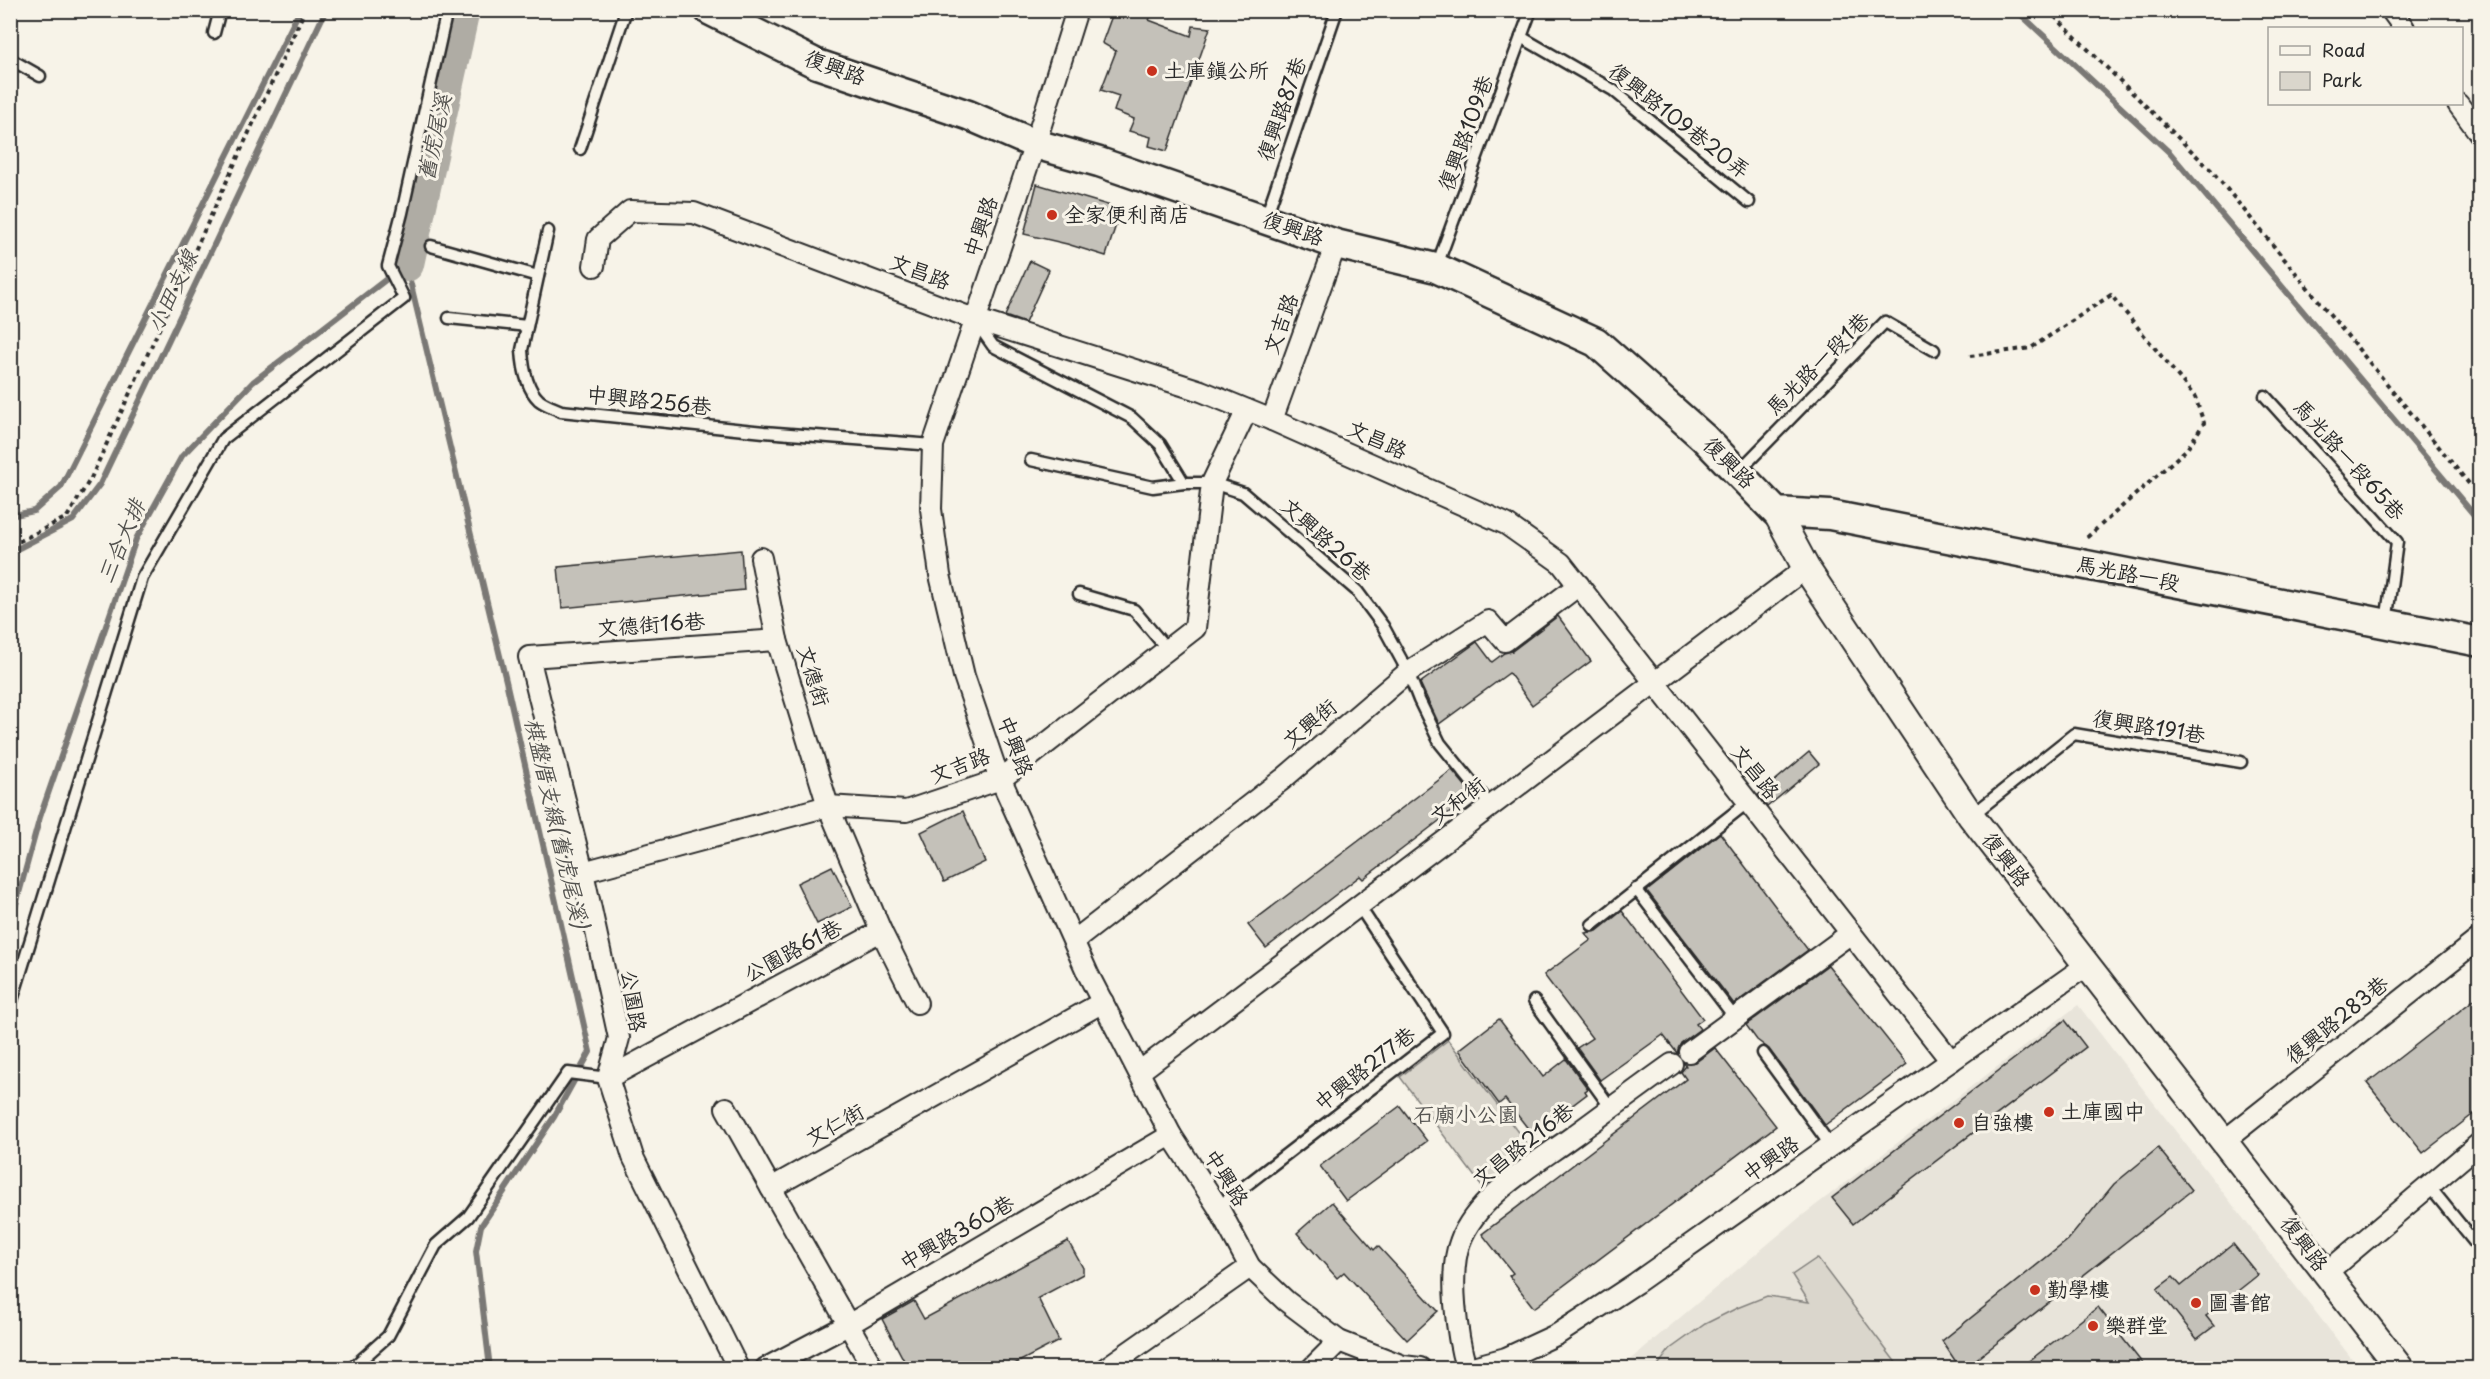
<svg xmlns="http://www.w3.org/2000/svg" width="2490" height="1379" font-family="'Playpen Sans','LXGW WenKai TC',sans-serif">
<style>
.built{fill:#e8e4da}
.green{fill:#dad6cc;stroke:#82807c;stroke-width:1.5}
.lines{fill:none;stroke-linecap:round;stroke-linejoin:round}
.stream{stroke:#7a7874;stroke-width:6}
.river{stroke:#afaca4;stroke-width:36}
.building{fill:#c4c1b9;stroke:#2b2b2b;stroke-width:1.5}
.service-casing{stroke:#2b2b2b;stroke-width:15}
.minor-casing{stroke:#2b2b2b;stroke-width:24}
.tertiary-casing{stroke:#2b2b2b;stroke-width:30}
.secondary-casing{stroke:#2b2b2b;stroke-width:33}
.path{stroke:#2b2b2b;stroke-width:4;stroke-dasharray:4.5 4.5;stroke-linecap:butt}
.service{stroke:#f7f3e8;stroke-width:10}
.minor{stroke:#f7f3e8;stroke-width:20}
.tertiary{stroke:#f7f3e8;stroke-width:26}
.secondary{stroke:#f7f3e8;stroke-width:28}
.poi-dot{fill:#c8321e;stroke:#f7f3e8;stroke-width:2}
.labels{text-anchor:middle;stroke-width:6;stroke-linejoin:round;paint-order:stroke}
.street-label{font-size:21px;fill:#2b2b2b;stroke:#f7f3e8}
.poi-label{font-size:21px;fill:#2b2b2b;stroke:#f7f3e8;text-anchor:start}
.park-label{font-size:21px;fill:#575653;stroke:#f7f3e8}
.water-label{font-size:22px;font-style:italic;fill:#53524f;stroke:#f7f3e8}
</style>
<rect width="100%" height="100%" fill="#f7f3e8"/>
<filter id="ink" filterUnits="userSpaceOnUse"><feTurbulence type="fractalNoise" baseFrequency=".0167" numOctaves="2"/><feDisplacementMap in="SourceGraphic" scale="12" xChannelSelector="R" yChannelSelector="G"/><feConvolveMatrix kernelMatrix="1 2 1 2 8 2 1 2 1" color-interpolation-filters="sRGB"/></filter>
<g filter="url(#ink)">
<polygon class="built" points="2078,1005 2359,1368 1620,1368 1799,1218"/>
<g class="green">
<polygon points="1448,1040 1533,1152 1484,1189 1400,1077"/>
<polygon points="1817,1258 1900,1368 1656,1368 1670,1349 1705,1324 1737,1308 1767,1296 1809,1302 1792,1275"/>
</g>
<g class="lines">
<g class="stream">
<polyline points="2016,10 2170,153 2480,522"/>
<polyline points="10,516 34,511 61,487 300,10"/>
<polyline points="10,548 19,548 73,520 100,484 326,10"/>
<polyline points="10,926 40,817 136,539 182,456 253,382 406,264 506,681 590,1052 554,1117 481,1226 476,1251 490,1368"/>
</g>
<polyline class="river" points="406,264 462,10"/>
</g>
<g class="building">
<polygon points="1114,10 1154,10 1149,20 1191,36 1193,26 1210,28 1167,151 1149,146 1151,137 1129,131 1134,119 1114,111 1119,96 1101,90 1116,51 1102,43"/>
<polygon points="1037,184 1121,209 1106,256 1067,244 1024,234"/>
<polygon points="1030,261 1049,270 1025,323 1005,316"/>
<polygon points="741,550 744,590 562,608 558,567"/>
<polygon points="1558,616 1591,661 1532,705 1509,673 1439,724 1420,683 1477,642 1492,662 1504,653 1512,651"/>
<polygon points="1809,752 1819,764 1767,807 1758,795"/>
<polygon points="1452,770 1473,795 1363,879 1360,876 1266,948 1248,925"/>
<polygon points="963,811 985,862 944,882 921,832"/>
<polygon points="1720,833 1808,950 1734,1004 1647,891"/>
<polygon points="832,866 852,907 817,924 797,883"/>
<polygon points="1622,911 1703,1019 1696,1024 1700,1029 1681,1043 1677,1053 1663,1035 1600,1080 1577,1048 1592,1038 1544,975 1591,940 1585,933 1597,931"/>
<polygon points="1828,965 1907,1064 1825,1125 1769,1049 1757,1040 1746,1025"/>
<polygon points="2480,995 2480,1109 2423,1153 2367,1083"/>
<polygon points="1499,1019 1543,1077 1566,1059 1588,1089 1585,1091 1587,1094 1533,1135 1505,1099 1499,1104 1459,1050"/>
<polygon points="2065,1020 2086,1047 1853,1224 1832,1198"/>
<polygon points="1715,1048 1776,1126 1534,1308 1509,1276 1513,1273 1482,1234 1686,1079 1681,1072 1686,1066 1684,1063 1696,1062"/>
<polygon points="1400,1106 1427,1141 1346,1201 1320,1166"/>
<polygon points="2158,1148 2192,1190 1965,1368 1960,1368 1942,1341 2068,1240 2114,1184"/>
<polygon points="1332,1202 1374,1250 1378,1246 1438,1311 1407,1340 1344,1272 1337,1278 1297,1233"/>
<polygon points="1068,1241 1083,1268 1083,1274 1038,1298 1059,1341 1007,1368 908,1368 882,1319 914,1301 924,1319"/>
<polygon points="2233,1244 2258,1275 2206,1316 2214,1326 2197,1339 2157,1289 2173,1277 2181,1286"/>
<polygon points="2098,1307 2146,1368 2020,1368"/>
</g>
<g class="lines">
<defs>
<g id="service">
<polyline points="214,33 220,10"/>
<polyline points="1521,37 1613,90 1749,202"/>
<polyline points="10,59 40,76"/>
<polyline points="580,149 626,10"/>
<polyline points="1266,217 1337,10"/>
<path d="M548,231L522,350C523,367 526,388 539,400C545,405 555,408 561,411L764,432L933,445"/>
<polyline points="431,246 538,276"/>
<polyline points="1436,268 1531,10"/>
<polyline points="449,318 527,326"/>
<polyline points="976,322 993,346 1132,418 1160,444 1184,483 1153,487 1031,460"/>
<polyline points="2265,396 2397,542 2386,623"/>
<polyline points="1739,471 1885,322 1934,350"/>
<polyline points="1184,483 1212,483 1243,493 1357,591 1383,626 1408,672 1419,700 1440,743 1491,806"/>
<polyline points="1079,594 1134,610 1167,649"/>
<polyline points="1971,816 2074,734 2241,762"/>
<polyline points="1636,889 1735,1018"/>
<polyline points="1592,925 1748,802"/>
<polyline points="1534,1001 1611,1108"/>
<polyline points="10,1007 142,578 223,439 404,298 388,266 402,213 447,10"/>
<polyline points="1763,1053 1831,1146"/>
<polyline points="2429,1186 2480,1249"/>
<polyline points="1218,1207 1443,1033 1359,906"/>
<polyline points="352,1368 388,1336 436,1245 468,1217 568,1073 608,1078"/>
</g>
<g id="minor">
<polyline points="1077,10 1035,144 933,445 931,509 940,575 964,676 994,764 1088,974 1171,1135 1218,1207 1250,1267 1286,1301 1339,1341 1403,1366 1420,1368"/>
<polyline points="2391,10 2404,28"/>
<polyline points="2458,104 2480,134"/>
<polyline points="594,266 598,239 630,211 694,213 974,319 1201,391 1272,420 1506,524 1561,563 1951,1061"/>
<polyline points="1272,420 1336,244"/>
<polyline points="583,872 828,806 906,811 1001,779 1195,628 1212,483 1247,410"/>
<polyline points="881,931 917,1003"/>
<polyline points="1074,941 1283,779 1408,672 1488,621 1505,641 1579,585"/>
<polyline points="1689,1052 1851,933"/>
<polyline points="1139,1072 1806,568"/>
<polyline points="608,1078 881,931 828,806 777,640 761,558"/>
<polyline points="726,1108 771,1188"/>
<polyline points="2224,1141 2480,938"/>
<polyline points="2326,1273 2480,1143"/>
<polyline points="738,1368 633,1157 608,1078 619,1038 583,872 529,657 777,640"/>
<polyline points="766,1368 848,1325 1171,1135"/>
<polyline points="873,1368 771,1188 1103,1002"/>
<polyline points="1106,1368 1250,1267"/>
<polyline points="1312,1368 1339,1341"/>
<path d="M1466,1368C1457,1337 1448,1273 1460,1242C1476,1197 1535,1164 1572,1137C1605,1113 1638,1088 1672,1064"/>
<polyline points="1469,1368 1506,1358 1558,1334 1636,1283 2087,965"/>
</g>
<polyline id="tertiary" points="1776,512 1806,568 1971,816 2400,1368"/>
<polyline id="secondary" points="709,10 817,64 968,115 1035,144 1099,162 1336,244 1436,268 1596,342 1704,438 1776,512 1830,515 2480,642"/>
</defs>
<use href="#service" class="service-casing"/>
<use href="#minor" class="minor-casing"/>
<use href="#tertiary" class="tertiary-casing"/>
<use href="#secondary" class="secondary-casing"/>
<g class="path">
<polyline points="2048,10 2212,171 2480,497"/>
<polyline points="1970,356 2031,348 2111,295 2195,397 2204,423 2187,449 2084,540"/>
<polyline points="10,542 20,541 67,517 91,478 305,10"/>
</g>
<use href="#service" class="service"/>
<use href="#minor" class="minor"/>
<use href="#tertiary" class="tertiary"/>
<use href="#secondary" class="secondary"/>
</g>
</g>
<g class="poi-dot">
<circle cx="1152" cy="71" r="6"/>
<circle cx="1052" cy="215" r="6"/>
<circle cx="2049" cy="1112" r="6"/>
<circle cx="1959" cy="1123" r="6"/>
<circle cx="2035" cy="1290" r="6"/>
<circle cx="2196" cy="1303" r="6"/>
<circle cx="2093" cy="1326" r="6"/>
</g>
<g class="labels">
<g class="street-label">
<text transform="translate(835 68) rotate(20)" y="7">復興路</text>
<text transform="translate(1282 109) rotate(-71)" y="7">復興路87巷</text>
<text transform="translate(1679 121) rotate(38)" y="7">復興路109巷20弄</text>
<text transform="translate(1466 133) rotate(-70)" y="7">復興路109巷</text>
<text transform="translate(981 227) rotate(-71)" y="7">中興路</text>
<text transform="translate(1293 229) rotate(19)" y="7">復興路</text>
<text transform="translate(920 272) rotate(21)" y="7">文昌路</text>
<text transform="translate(1281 324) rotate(-70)" y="7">文吉路</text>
<text transform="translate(1818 364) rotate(-45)" y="7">馬光路一段1巷</text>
<text transform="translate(649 401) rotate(6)" y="7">中興路256巷</text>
<text transform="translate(1377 440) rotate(24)" y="7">文昌路</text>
<text transform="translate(2349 460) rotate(48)" y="7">馬光路一段65巷</text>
<text transform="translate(1729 463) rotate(45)" y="7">復興路</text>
<text transform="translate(1326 540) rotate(42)" y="7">文興路26巷</text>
<text transform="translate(2128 574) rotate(11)" y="7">馬光路一段</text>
<text transform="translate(651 625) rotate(-4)" y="7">文德街16巷</text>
<text transform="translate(813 676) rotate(73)" y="7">文德街</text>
<text transform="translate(1310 724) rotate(-40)" y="7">文興街</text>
<text transform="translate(2149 727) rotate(9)" y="7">復興路191巷</text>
<text transform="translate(1015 746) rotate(69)" y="7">中興路</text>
<text transform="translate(960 766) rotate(-21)" y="7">文吉路</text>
<text transform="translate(1755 772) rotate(52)" y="7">文昌路</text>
<text transform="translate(1458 801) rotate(-37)" y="7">文和街</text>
<text transform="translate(2006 860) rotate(52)" y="7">復興路</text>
<text transform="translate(793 951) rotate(-28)" y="7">公園路61巷</text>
<text transform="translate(633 1001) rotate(81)" y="7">公園路</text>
<text transform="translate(2337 1020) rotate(-39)" y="7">復興路283巷</text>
<text transform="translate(1365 1069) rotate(-38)" y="7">中興路277巷</text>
<text transform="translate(835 1125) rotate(-29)" y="7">文仁街</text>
<text transform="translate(1523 1145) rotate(-38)" y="7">文昌路216巷</text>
<text transform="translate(1771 1159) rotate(-35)" y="7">中興路</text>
<text transform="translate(1226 1178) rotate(58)" y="7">中興路</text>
<text transform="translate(957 1233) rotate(-30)" y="7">中興路360巷</text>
<text transform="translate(2304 1244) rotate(53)" y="7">復興路</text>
</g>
<g class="poi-label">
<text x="1164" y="78">土庫鎮公所</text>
<text x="1064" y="222">全家便利商店</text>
<text x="2061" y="1119">土庫國中</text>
<text x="1971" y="1130">自強樓</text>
<text x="2047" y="1297">勤學樓</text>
<text x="2208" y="1310">圖書館</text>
<text x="2105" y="1333">樂群堂</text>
</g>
<g class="park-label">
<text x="1466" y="1122">石廟小公園</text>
</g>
<g class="water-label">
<text transform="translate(434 137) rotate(-78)" y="8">舊虎尾溪</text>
<text transform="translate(172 291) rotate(-64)" y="8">小田支線</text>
<text transform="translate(121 541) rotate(-67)" y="8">三合大排</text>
<text transform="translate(557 823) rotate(77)" y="8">棋盤厝支線(舊虎尾溪)</text>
</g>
</g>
<rect width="2490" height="1379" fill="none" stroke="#f7f3e8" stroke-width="36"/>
<rect x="18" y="18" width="2454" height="1343" fill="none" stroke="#2b2b2b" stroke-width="2" filter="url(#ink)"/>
<rect x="2268" y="27" width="195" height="78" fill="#f7f3e8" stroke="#a5a39c" stroke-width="1.5"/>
<rect x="2280" y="46" width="30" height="9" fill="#f7f3e8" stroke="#a5a39c" stroke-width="1.5"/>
<text x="2322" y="57" font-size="18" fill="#2b2b2b">Road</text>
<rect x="2280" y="72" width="30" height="18" fill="#dad6cc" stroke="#a5a39c" stroke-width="1.5"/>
<text x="2322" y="87" font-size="18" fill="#2b2b2b">Park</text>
</svg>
